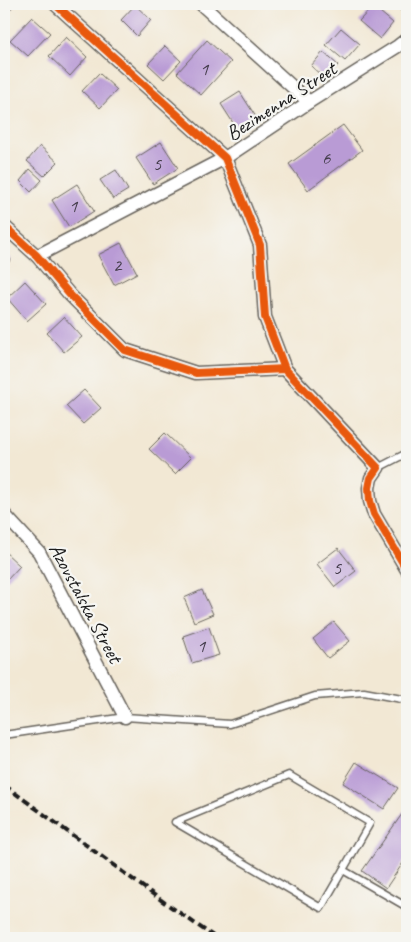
<svg xmlns="http://www.w3.org/2000/svg" width="411" height="942" font-family="Caveat,sans-serif">
<style>
.building{fill:#b99bd5}
.lines{fill:none;stroke-linecap:round;stroke-linejoin:round}
.lane-casing{stroke:#67635c;stroke-width:9}
.street-casing{stroke:#67635c;stroke-width:15}
.lane{stroke:#fff;stroke-width:6}
.street{stroke:#fff;stroke-width:12}
.rail{stroke:#1c1c1c;stroke-width:4;stroke-dasharray:8 4;stroke-linecap:butt}
.cycleway-casing{stroke:#f6f6f2;stroke-width:11}
.cycleway{stroke:#e8590c;stroke-width:8}
.labels{text-anchor:middle;stroke-width:4.5;stroke-linejoin:round;paint-order:stroke}
.number-label{font-size:19px;fill:#433c4a}
.street-label{font-size:21px;fill:#1c1c1c;stroke:#f6f6f2}
</style>
<rect width="100%" height="100%" fill="#f6f6f2"/>
<filter id="ink" filterUnits="userSpaceOnUse"><feTurbulence type="fractalNoise" baseFrequency=".02" numOctaves="2"/><feDisplacementMap in="SourceGraphic" scale="10" xChannelSelector="R" yChannelSelector="G"/><feConvolveMatrix kernelMatrix="1 2 1 2 8 2 1 2 1" color-interpolation-filters="sRGB"/></filter>
<filter id="wash" filterUnits="userSpaceOnUse"><feTurbulence type="fractalNoise" baseFrequency=".0096" numOctaves="4" result="noise"/><feDisplacementMap in="SourceGraphic" scale="20" xChannelSelector="R" yChannelSelector="G"/><feGaussianBlur stdDeviation="1.12" result="paint"/><feColorMatrix in="noise" values="0 0 0 0 0 0 0 0 0 0 0 0 0 0 0 0 0 1.4 0 .05"/><feComposite in="paint" operator="in"/></filter>
<g filter="url(#wash)">
<rect width="100%" height="100%" fill="#f2e8d4"/>
<g id="blocks">
<g class="building">
<polygon points="4,4 15,4 4,16"/>
<polygon points="393,4 407,4 407,16"/>
<polygon points="135,5 151,20 137,36 121,20"/>
<polygon points="373,6 393,23 380,39 359,21"/>
<polygon points="32,17 50,33 28,56 10,40"/>
<polygon points="341,28 360,44 345,61 326,45"/>
<polygon points="66,37 87,57 70,76 49,56"/>
<polygon points="207,40 231,62 201,95 177,73"/>
<polygon points="165,46 181,61 164,79 148,64"/>
<polygon points="323,52 338,65 325,79 311,66"/>
<polygon points="99,73 117,90 100,108 82,91"/>
<polygon points="240,92 256,117 237,129 221,104"/>
<polygon points="343,125 362,150 308,190 289,164"/>
<polygon points="161,142 178,168 153,184 136,158"/>
<polygon points="40,146 58,162 44,176 27,161"/>
<polygon points="30,169 42,180 31,192 20,181"/>
<polygon points="116,170 128,190 113,199 100,180"/>
<polygon points="77,184 94,211 69,227 52,200"/>
<polygon points="121,243 137,273 114,285 98,255"/>
<polygon points="4,252 11,260 4,266"/>
<polygon points="25,281 46,304 27,321 7,298"/>
<polygon points="64,317 82,337 64,352 47,333"/>
<polygon points="84,390 101,408 83,424 66,406"/>
<polygon points="165,433 191,458 175,474 149,449"/>
<polygon points="338,548 356,571 335,587 317,564"/>
<polygon points="4,551 20,566 6,581 4,579"/>
<polygon points="202,590 213,614 194,622 184,598"/>
<polygon points="334,622 350,641 328,658 313,639"/>
<polygon points="209,627 219,655 192,663 183,636"/>
<polygon points="356,762 398,788 384,809 343,783"/>
<polygon points="407,807 407,857 386,888 362,871"/>
</g>
</g>
</g>
<g filter="url(#ink)">
<use href="#blocks" fill-opacity="0" stroke="#67635c" stroke-width="1"/>
<g class="lines">
<defs>
<g id="lane">
<polyline points="378,468 407,453"/>
<polyline points="4,735 125,717 230,724 315,696 364,692 407,700"/>
<polygon points="289,775 370,823 321,908 175,822"/>
<polyline points="343,870 407,907"/>
</g>
<g id="street">
<polyline points="55,4 225,158 260,245 265,317 285,369"/>
<polyline points="201,4 309,102"/>
<polyline points="4,226 37,256 70,295 125,350 196,373 285,369 378,468 371,478 369,488 370,501 374,514 407,570"/>
<polyline points="37,256 225,158 309,102 398,46 407,39"/>
<polyline points="4,514 39,552 125,717"/>
</g>
</defs>
<use href="#lane" class="lane-casing"/>
<use href="#street" class="street-casing"/>
<use href="#lane" class="lane"/>
<use href="#street" class="street"/>
<polyline class="rail" points="4,785 161,900 216,938"/>
<defs>
<g id="cycleway">
<polyline points="55,4 225,158 260,245 265,317 285,369"/>
<polyline points="4,226 37,256 70,295 125,350 196,373 285,369 378,468 371,478 369,488 370,501 374,514 407,570"/>
</g>
</defs>
<use href="#cycleway" class="cycleway-casing"/>
<use href="#cycleway" class="cycleway"/>
</g>
</g>
<g class="labels">
<g class="number-label">
<text x="204" y="75">1</text>
<text x="326" y="164">6</text>
<text x="157" y="170">5</text>
<text x="73" y="212">1</text>
<text x="117" y="271">2</text>
<text x="337" y="574">5</text>
<text x="201" y="652">1</text>
</g>
<g class="street-label">
<text transform="translate(281 101) rotate(-33)" y="7">Bezimenna Street</text>
<text transform="translate(86 603) rotate(62)" y="7">Azovstalska Street</text>
</g>
</g>
<rect width="411" height="942" fill="none" stroke="#f6f6f2" stroke-width="20"/>
</svg>
